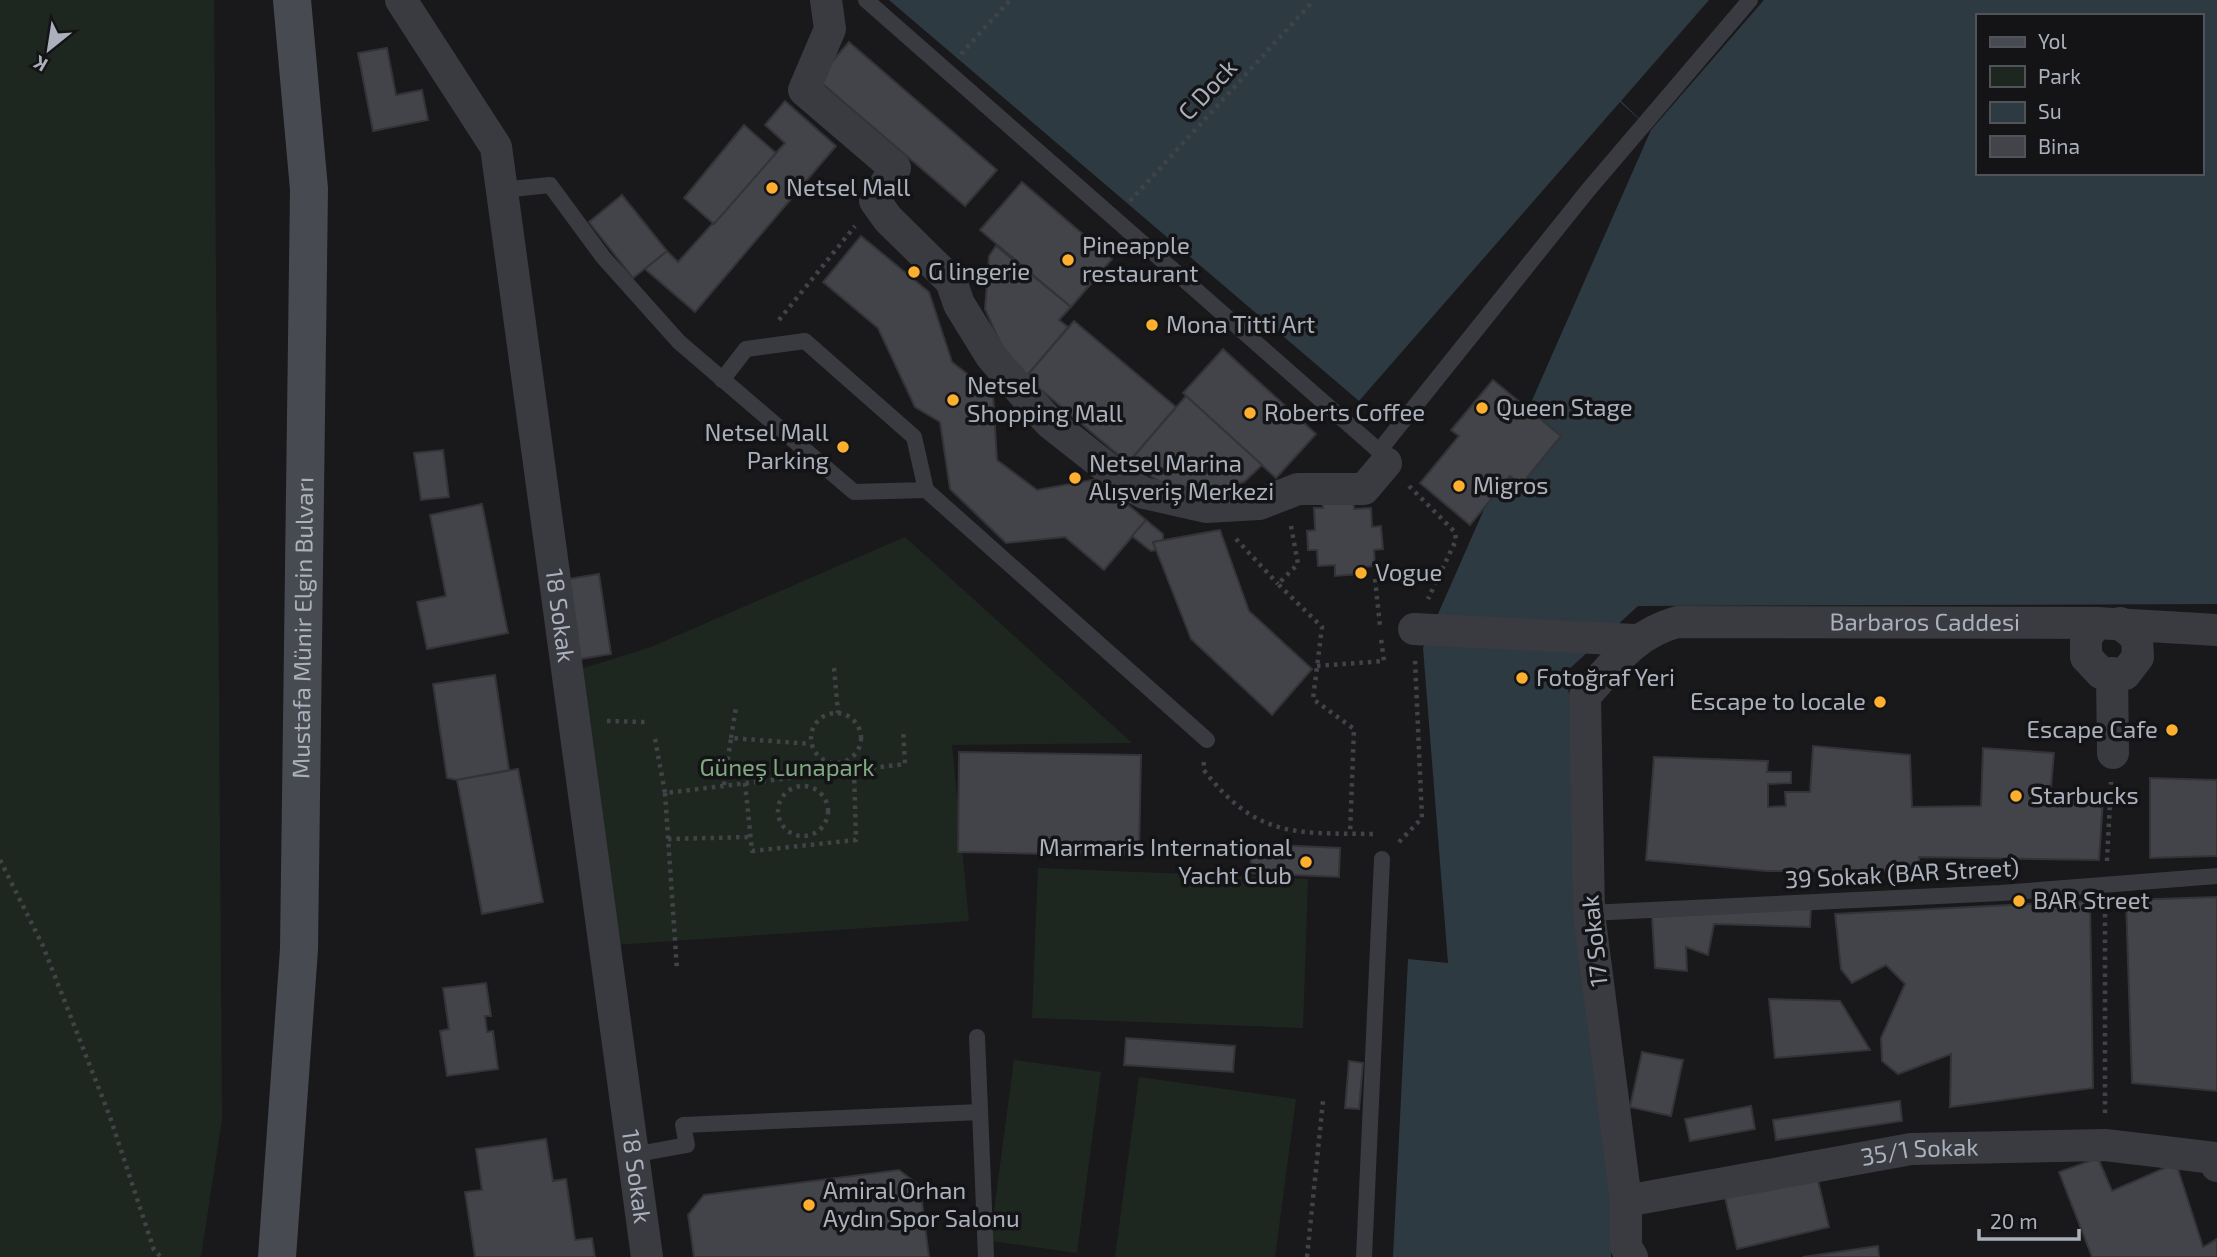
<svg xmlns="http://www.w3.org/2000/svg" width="2217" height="1257" font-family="'Exo 2',sans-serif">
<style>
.green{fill:#1e271f}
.water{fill:#2e3a41;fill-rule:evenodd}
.pier{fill:#19191c}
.building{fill:#434449;stroke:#333338;stroke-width:2}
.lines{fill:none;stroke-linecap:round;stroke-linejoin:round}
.path{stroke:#404348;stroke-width:4.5;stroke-dasharray:3.5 5;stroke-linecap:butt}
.lane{stroke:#3a3b41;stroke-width:16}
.street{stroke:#3a3b41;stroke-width:32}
.secondary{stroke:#484a51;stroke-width:38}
.poi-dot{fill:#ffaf2e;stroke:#141417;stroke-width:2.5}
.labels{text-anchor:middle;stroke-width:7;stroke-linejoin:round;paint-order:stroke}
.street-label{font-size:24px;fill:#abb1bc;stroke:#141417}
.poi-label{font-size:24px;fill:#abb1bc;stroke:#141417;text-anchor:start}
.park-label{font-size:24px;fill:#80a981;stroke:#141417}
</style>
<rect width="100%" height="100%" fill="#19191c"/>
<g class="green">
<polygon points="0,0 214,0 222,1119 201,1257 0,1257"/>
<polygon points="905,537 1132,743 952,745 969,921 613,945 578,670 651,647"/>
<polygon points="1038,868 1308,879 1303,1028 1032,1018"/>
<polygon points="1014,1060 1101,1072 1077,1253 990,1241"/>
<polygon points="1139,1077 1296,1099 1275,1257 1115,1257"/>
</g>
<path class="water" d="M889,0H2217V604L1638,606L1567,671L1590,958L1608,961L1611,1257H1393L1408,959L1448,963L1423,648L1651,130L1620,102L1359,401ZM1977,16H2201V173H1977Z"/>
<polygon class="pier" points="1709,0 1764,0 1651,130 1621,101"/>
<g class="building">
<polygon points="849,42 997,170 965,206 817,79"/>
<polygon points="387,48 396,95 422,90 428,120 373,131 358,53"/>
<polygon points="785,101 836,146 695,312 645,269 667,251 678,262 785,143 765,125"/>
<polygon points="744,125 776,153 714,224 684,198"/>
<polygon points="1022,182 1112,259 1071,307 980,230"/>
<polygon points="622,195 667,251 633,278 589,222"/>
<polygon points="861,236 929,292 952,362 993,394 997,460 1037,490 1097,479 1146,520 1104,570 1065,537 1006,543 950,489 940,422 915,407 878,328 823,282"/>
<polygon points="996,246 1071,307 1059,320 1068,327 1026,377 1008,360 985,309 989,256"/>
<polygon points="1074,321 1176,407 1128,463 1026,377"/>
<polygon points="1223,349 1316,434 1276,478 1183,393"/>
<polygon points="1493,380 1561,436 1521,485 1510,476 1470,525 1420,483 1459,436 1451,430"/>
<polygon points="1186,396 1262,465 1244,482 1212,491 1168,486 1128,463"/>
<polygon points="443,450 449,497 421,500 414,453"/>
<polygon points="1353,499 1354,509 1371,508 1372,527 1381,526 1383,549 1374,550 1375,566 1361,567 1361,574 1335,576 1335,565 1318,566 1317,550 1308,550 1307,531 1315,530 1314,508 1323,508 1322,501"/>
<polygon points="482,504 508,633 427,649 417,602 446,596 430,515"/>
<polygon points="1146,520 1163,534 1163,540 1153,542 1156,550 1151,551 1132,536"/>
<polygon points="1220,530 1249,611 1312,669 1272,715 1191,639 1153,542"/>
<polygon points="599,574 611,654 580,659 568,579"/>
<polygon points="495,675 509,770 457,780 447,778 433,684"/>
<polygon points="1813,746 1910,755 1912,807 1981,806 1983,748 2054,753 2050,799 2103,800 2099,860 1919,857 1919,872 1767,871 1646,860 1654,757 1768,761 1767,772 1791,772 1791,783 1768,784 1768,807 1786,806 1785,792 1810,792"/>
<polygon points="959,752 1141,755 1139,856 958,852"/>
<polygon points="518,769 543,902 482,914 457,780"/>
<polygon points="2150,778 2217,780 2217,856 2150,858"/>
<polygon points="1252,844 1340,848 1339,877 1250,873"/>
<polygon points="2217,897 2217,1091 2132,1083 2126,900"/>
<polygon points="2090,901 2093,1088 1950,1107 1951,1054 1898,1074 1882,1061 1881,1038 1905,984 1886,965 1852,983 1841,969 1835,914"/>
<polygon points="1811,908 1810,927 1714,924 1708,955 1686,947 1687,971 1655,968 1652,917"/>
<polygon points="486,983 491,1016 485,1016 487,1032 493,1031 498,1069 447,1076 440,1031 449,1029 443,988"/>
<polygon points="1769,999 1840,1001 1870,1050 1775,1058"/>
<polygon points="1126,1038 1235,1046 1233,1072 1124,1065"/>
<polygon points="1642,1052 1683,1060 1671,1116 1630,1107"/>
<polygon points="1349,1061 1363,1063 1359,1109 1345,1108"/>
<polygon points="1900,1101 1902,1121 1776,1140 1773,1120"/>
<polygon points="1751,1106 1755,1129 1690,1141 1685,1119"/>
<polygon points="546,1139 553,1181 566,1179 575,1240 592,1238 595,1257 475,1257 465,1192 482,1190 476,1149"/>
<polygon points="2098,1158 2112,1191 2176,1163 2203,1247 2217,1239 2217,1257 2092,1257 2059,1172"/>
<polygon points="899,1170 920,1186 929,1257 694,1257 688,1215 704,1195"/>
<polygon points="1816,1172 1829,1227 1737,1249 1724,1193"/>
<polygon points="1878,1246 1879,1257 1803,1257"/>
</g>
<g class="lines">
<g class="path">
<polyline points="961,54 1010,0"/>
<polyline points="1130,201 1314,0"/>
<polyline points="779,320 855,226"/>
<polyline points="1409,486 1455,532 1456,540 1428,599"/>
<polyline points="1291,526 1298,564 1278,584 1322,627 1313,699 1354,729 1350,834"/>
<polyline points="1236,539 1278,584"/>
<polyline points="1375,579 1380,626"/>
<polyline points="1317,666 1384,661 1381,639"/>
<polyline points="834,668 838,713"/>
<circle cx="836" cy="738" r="25"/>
<polyline points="607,721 645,722"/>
<polyline points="731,738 736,707"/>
<polyline points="655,739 665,793 905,764 903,729"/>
<path d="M1204,762L1203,769C1256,838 1294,833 1374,834"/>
<polyline points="745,783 752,851 856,840 854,770"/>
<polyline points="724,785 731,738 811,744"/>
<circle cx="803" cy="811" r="25"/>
<polyline points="665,793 677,970"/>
<polyline points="668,839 751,837"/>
<polyline points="1399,842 1422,818 1415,660"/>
<polyline points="0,860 43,946 110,1117 154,1250 161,1257"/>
<polyline points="2107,861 2111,782"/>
<polyline points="2105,1113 2105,908"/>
<polyline points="1307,1257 1323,1101"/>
</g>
<g class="lane">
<polyline points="866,0 1379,451 1589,189 1750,0"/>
<polyline points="502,190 550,185 603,257 679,342 854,492 926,490 914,437 805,341 746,349 722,380"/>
<polyline points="926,490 1207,740"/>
<polyline points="1589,913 2001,893 2217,876"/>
<polyline points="977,1037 986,1257"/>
<polyline points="632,1155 687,1145 683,1125 980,1112"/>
<polyline points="1364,1257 1382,859"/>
</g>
<g class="street">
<path id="s1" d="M401,0L496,147L647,1257"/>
<polyline points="826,0 830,29 804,90 895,168 875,201 888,219 951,281 959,304 991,356 1029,400 1050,423 1126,483 1144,493 1206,507 1259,504 1298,489 1364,489 1386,463"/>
<polyline points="2097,623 2086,637 2086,657 2101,673 2125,674 2138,657 2137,638 2120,623"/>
<polyline points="1414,629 1635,640"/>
<polyline points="2112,673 2113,753"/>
<path id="s2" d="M1626,1201L1911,1149L2105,1145L2215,1158L2217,1166"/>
<path id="s3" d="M1632,1257L1626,1247V1201L1589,913L1585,696C1615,663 1632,635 1677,622L2097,623L2217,630"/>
</g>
<path class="secondary" id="s4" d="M277,1257L299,949L309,189L292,0"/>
</g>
<g class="poi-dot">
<circle cx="772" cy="188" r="7"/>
<circle cx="1068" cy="260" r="7"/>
<circle cx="914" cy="272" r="7"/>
<circle cx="1152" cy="325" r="7"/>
<circle cx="953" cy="400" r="7"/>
<circle cx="1482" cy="408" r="7"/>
<circle cx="1250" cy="413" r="7"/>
<circle cx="843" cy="447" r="7"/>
<circle cx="1075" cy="478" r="7"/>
<circle cx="1459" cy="486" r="7"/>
<circle cx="1361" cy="573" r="7"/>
<circle cx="1522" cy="678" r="7"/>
<circle cx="1880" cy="702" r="7"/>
<circle cx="2172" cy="730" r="7"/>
<circle cx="2016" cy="796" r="7"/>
<circle cx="1306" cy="862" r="7"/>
<circle cx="2019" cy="901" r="7"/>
<circle cx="809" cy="1205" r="7"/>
</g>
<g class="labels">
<g class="street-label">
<text transform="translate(1208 90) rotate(-47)" y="8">C Dock</text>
<text dy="8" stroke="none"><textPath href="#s1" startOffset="648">18 Sokak</textPath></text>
<text dy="8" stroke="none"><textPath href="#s3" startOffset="933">Barbaros Caddesi</textPath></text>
<text dy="8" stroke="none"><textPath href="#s4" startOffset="630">Mustafa Münir Elgin Bulvarı</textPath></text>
<text transform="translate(1902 874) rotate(-3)" y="8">39 Sokak (BAR Street)</text>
<text transform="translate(1595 941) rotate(-96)" y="8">17 Sokak</text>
<text dy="8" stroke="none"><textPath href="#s2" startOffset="298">35/1 Sokak</textPath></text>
<text dy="8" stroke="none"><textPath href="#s1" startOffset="1214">18 Sokak</textPath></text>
</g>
<g class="poi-label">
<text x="786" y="196">Netsel Mall</text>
<text x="1082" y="254">Pineapple<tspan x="1082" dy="28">restaurant</tspan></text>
<text x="928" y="280">G lingerie</text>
<text x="1166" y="333">Mona Titti Art</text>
<text x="967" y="394">Netsel<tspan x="967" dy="28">Shopping Mall</tspan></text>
<text x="1496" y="416">Queen Stage</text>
<text x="1264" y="421">Roberts Coffee</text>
<text x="829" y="441" text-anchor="end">Netsel Mall<tspan x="829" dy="28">Parking</tspan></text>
<text x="1089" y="472">Netsel Marina<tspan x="1089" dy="28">Alışveriş Merkezi</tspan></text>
<text x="1473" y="494">Migros</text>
<text x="1375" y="581">Vogue</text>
<text x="1536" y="686">Fotoğraf Yeri</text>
<text x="1866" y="710" text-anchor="end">Escape to locale</text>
<text x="2158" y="738" text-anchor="end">Escape Cafe</text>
<text x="2030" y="804">Starbucks</text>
<text x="1292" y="856" text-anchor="end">Marmaris International<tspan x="1292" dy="28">Yacht Club</tspan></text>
<text x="2033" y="909">BAR Street</text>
<text x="823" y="1199">Amiral Orhan<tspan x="823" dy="28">Aydın Spor Salonu</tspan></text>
</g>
<g class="park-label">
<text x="787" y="776">Güneş Lunapark</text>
</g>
</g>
<rect x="1976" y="14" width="228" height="161" fill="#141417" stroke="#505359" stroke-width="2"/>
<rect x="1990" y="37" width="35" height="10" fill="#484a51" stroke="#505359" stroke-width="2"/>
<text x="2038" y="49" font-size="21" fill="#abb1bc">Yol</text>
<rect x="1990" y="66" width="35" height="21" fill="#1e271f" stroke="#505359" stroke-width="2"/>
<text x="2038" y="84" font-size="21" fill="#abb1bc">Park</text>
<rect x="1990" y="102" width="35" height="21" fill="#2e3a41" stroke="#505359" stroke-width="2"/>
<text x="2038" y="119" font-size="21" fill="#abb1bc">Su</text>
<rect x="1990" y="136" width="35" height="21" fill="#434449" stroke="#505359" stroke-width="2"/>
<text x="2038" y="154" font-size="21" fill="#abb1bc">Bina</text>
<g transform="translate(49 49) rotate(210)" stroke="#141417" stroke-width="5" paint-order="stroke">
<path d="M0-5L12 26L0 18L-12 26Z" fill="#abb1bc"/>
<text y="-10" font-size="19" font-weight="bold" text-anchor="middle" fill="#abb1bc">K</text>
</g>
<path d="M1979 1229v10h100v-10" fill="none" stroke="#abb1bc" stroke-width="3.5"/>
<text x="1990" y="1229" font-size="21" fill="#abb1bc" stroke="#141417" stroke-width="5" paint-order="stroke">20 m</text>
</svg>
